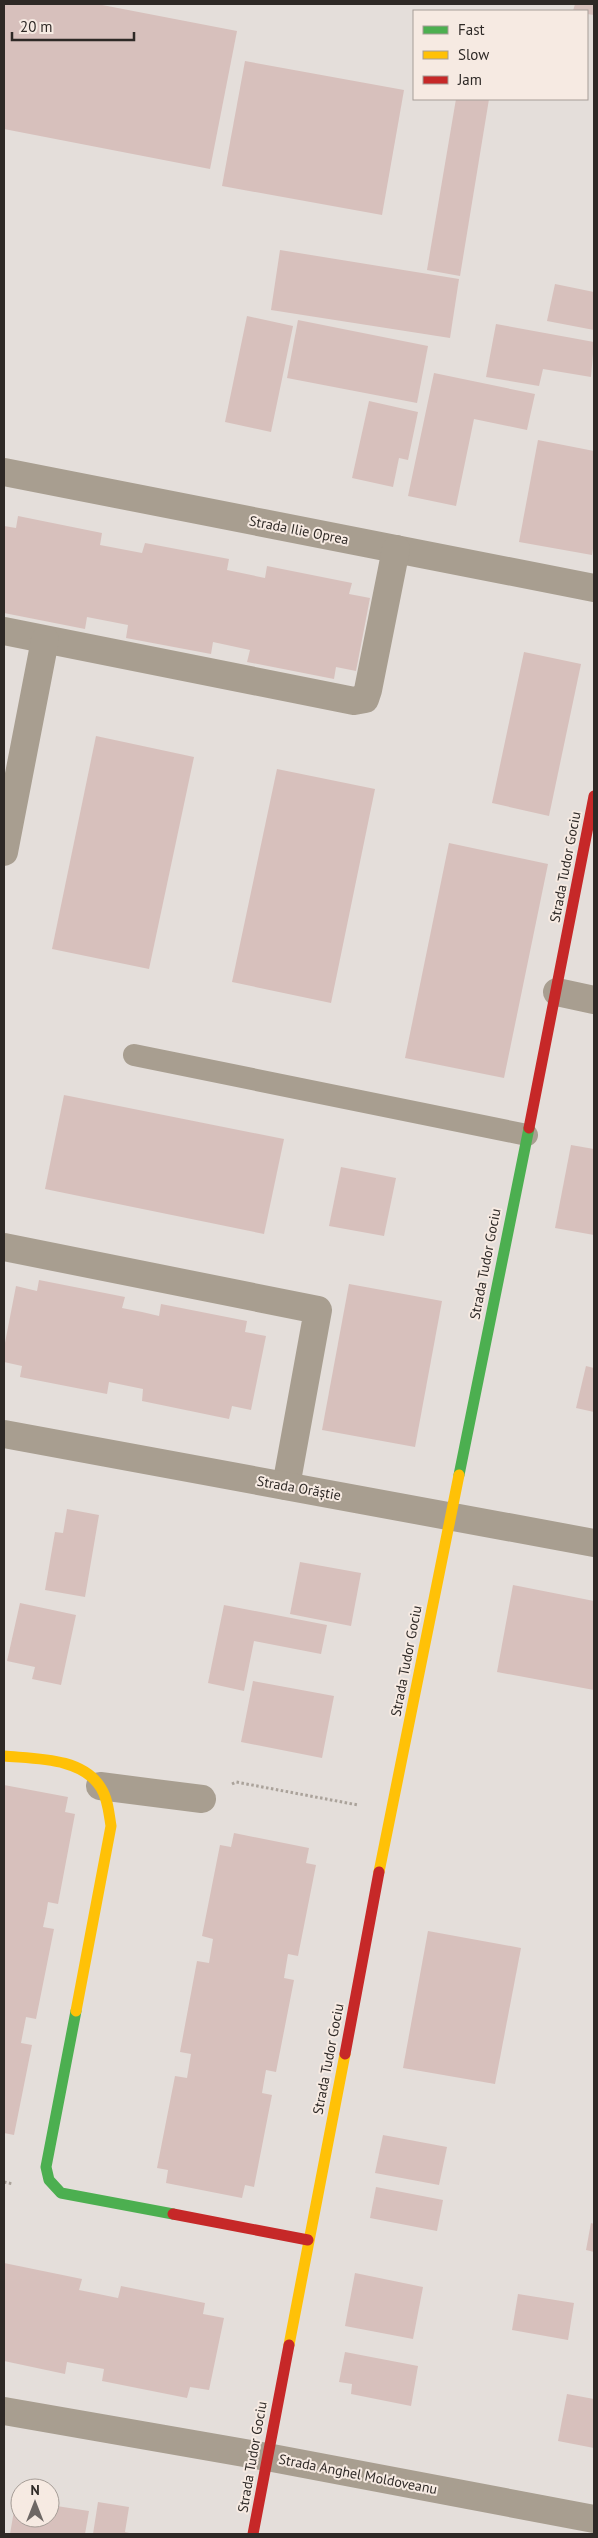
<svg xmlns="http://www.w3.org/2000/svg" width="598" height="2538" font-family="'PT Sans',sans-serif">
<style>
.building{fill:#d7c0bc}
.lines{fill:none;stroke-linecap:round;stroke-linejoin:round}
.path{stroke:#aaa29a;stroke-width:3;stroke-dasharray:2.5 2.5;stroke-linecap:butt}
.lane{stroke:#a89e90;stroke-width:22}
.street{stroke:#a89e90;stroke-width:28}
.fast{stroke:#4caf50;stroke-width:11}
.slow{stroke:#ffc107;stroke-width:11}
.jam{stroke:#c62828;stroke-width:11}
.labels{text-anchor:middle;stroke-width:4;stroke-linejoin:round;paint-order:stroke}
.street-label{font-size:14px;fill:#2e2926;stroke:#f6eae2}
</style>
<rect width="100%" height="100%" fill="#e4deda"/>
<g class="building">
<polygon points="4,4 97,4 237,31 210,169 4,129"/>
<polygon points="575,4 594,4 594,15 587,14 587,11 573,11"/>
<polygon points="245,61 404,90 382,215 222,186"/>
<polygon points="456,99 489,99 460,276 427,270"/>
<polygon points="280,250 459,279 450,338 271,310"/>
<polygon points="555,284 594,292 594,330 547,321"/>
<polygon points="247,316 293,326 271,432 225,422"/>
<polygon points="298,320 428,346 417,403 287,378"/>
<polygon points="496,324 594,342 591,377 543,369 539,386 486,377"/>
<polygon points="434,373 535,394 527,430 474,419 456,506 408,496"/>
<polygon points="369,401 418,412 408,460 399,458 393,487 352,478"/>
<polygon points="538,440 594,451 594,542 592,555 519,542"/>
<polygon points="18,516 102,533 100,545 142,553 145,543 229,559 227,570 265,578 267,566 352,583 349,594 370,598 356,671 336,667 334,679 247,662 250,650 213,642 211,654 126,638 128,625 87,617 85,629 4,613 4,526 16,528"/>
<polygon points="524,652 581,664 549,816 492,803"/>
<polygon points="96,736 194,757 149,969 52,949"/>
<polygon points="277,769 375,789 331,1003 232,982"/>
<polygon points="449,843 548,864 504,1078 405,1058"/>
<polygon points="64,1095 284,1139 264,1234 45,1189"/>
<polygon points="571,1145 594,1149 594,1235 555,1228"/>
<polygon points="341,1167 396,1178 384,1236 329,1226"/>
<polygon points="39,1280 125,1297 122,1308 142,1312 159,1316 161,1304 247,1321 245,1332 266,1336 251,1410 232,1406 229,1419 142,1401 143,1389 109,1382 107,1394 20,1377 22,1366 4,1362 4,1348 16,1286 37,1291"/>
<polygon points="349,1284 442,1301 415,1447 322,1430"/>
<polygon points="586,1366 594,1368 594,1412 576,1408"/>
<polygon points="67,1509 99,1515 85,1597 45,1590 55,1532 63,1533"/>
<polygon points="300,1562 361,1573 351,1626 290,1614"/>
<polygon points="513,1585 594,1601 594,1690 497,1672"/>
<polygon points="20,1603 76,1615 61,1685 32,1679 35,1667 7,1661"/>
<polygon points="224,1605 327,1625 321,1654 254,1641 244,1691 208,1683"/>
<polygon points="253,1681 334,1696 322,1758 241,1742"/>
<polygon points="4,1785 68,1797 65,1812 75,1814 58,1904 48,1902 46,1914 43,1927 54,1929 36,2019 26,2017 21,2043 32,2045 14,2135 4,2133"/>
<polygon points="234,1833 309,1848 306,1863 316,1865 298,1956 288,1954 284,1978 294,1980 276,2072 266,2070 262,2093 272,2095 254,2187 245,2185 242,2198 166,2183 168,2170 157,2168 175,2076 187,2078 191,2054 180,2052 197,1961 209,1963 213,1939 202,1936 220,1845 231,1847"/>
<polygon points="428,1931 521,1948 495,2084 403,2068"/>
<polygon points="383,2135 447,2147 439,2185 375,2173"/>
<polygon points="376,2187 443,2200 437,2231 370,2218"/>
<polygon points="591,2223 594,2224 594,2252 586,2250"/>
<polygon points="4,2263 82,2279 79,2290 118,2298 121,2286 205,2303 203,2314 224,2318 209,2390 190,2387 187,2398 102,2381 104,2369 67,2362 65,2374 4,2361"/>
<polygon points="355,2273 423,2287 413,2339 345,2326"/>
<polygon points="518,2294 574,2303 568,2340 512,2330"/>
<polygon points="345,2352 418,2366 411,2406 351,2394 352,2384 339,2382"/>
<polygon points="567,2394 594,2399 594,2448 558,2441"/>
<polygon points="16,2499 20,2500 20,2518 50,2518 50,2505 89,2511 85,2534 10,2534"/>
<polygon points="98,2502 129,2507 125,2532 134,2534 93,2534"/>
</g>
<g class="lines">
<g class="path">
<polyline points="232,1784 236,1782 358,1805"/>
<polyline points="4,2182 13,2184"/>
</g>
<polyline class="lane" points="134,1055 527,1135"/>
<g class="street">
<polyline points="4,472 594,588"/>
<polyline points="4,631 354,701 365,699 368,690 396,549"/>
<polyline points="4,852 45,640"/>
<polyline points="557,992 594,1000"/>
<polyline points="4,1247 318,1310 286,1486"/>
<polyline points="4,1434 594,1543"/>
<polyline points="100,1786 202,1799"/>
<polyline points="4,2411 267,2457 594,2519"/>
</g>
<g class="fast">
<polyline points="459,1475 529,1128"/>
<polyline points="76,2011 46,2167 49,2180 61,2193 173,2214"/>
</g>
<g class="slow">
<path d="M4,1756C35,1759 82,1757 101,1788C108,1799 109,1814 111,1826L76,2011"/>
<polyline points="379,1872 459,1475"/>
<polyline points="289,2345 345,2054"/>
</g>
<g class="jam">
<polyline points="529,1128 594,796"/>
<polyline points="345,2054 379,1872"/>
<polyline points="173,2214 308,2240"/>
<polyline points="253,2534 289,2345"/>
</g>
</g>
<g class="labels">
<g class="street-label">
<text transform="translate(299 530) rotate(11)" y="5">Strada Ilie Oprea</text>
<text transform="translate(565 867) rotate(-79)" y="5">Strada Tudor Gociu</text>
<text transform="translate(485 1264) rotate(-79)" y="5">Strada Tudor Gociu</text>
<text transform="translate(299 1488) rotate(10)" y="5">Strada Orăștie</text>
<text transform="translate(406 1661) rotate(-79)" y="5">Strada Tudor Gociu</text>
<text transform="translate(328 2059) rotate(-79)" y="5">Strada Tudor Gociu</text>
<text transform="translate(252 2457) rotate(-80)" y="5">Strada Tudor Gociu</text>
<text transform="translate(358 2474) rotate(11)" y="5">Strada Anghel Moldoveanu</text>
</g>
</g>
<rect width="598" height="2538" fill="none" stroke="#2e2926" stroke-width="10"/>
<rect x="413" y="10" width="175" height="90" fill="#f6eae2" stroke="#a69d97"/>
<rect x="423" y="26" width="25" height="8" fill="#4caf50" stroke="#a69d97"/>
<text x="458" y="35" font-size="15" fill="#2e2926">Fast</text>
<rect x="423" y="51" width="25" height="8" fill="#ffc107" stroke="#a69d97"/>
<text x="458" y="60" font-size="15" fill="#2e2926">Slow</text>
<rect x="423" y="76" width="25" height="8" fill="#c62828" stroke="#a69d97"/>
<text x="458" y="85" font-size="15" fill="#2e2926">Jam</text>
<g transform="translate(35 2503)"><circle r="24" fill="#f6eae2" stroke="#a69d97"/>
<path d="M0-4L9 19L0 12L-9 19Z" fill="#6e6865"/>
<text y="-8" font-size="14" font-weight="bold" text-anchor="middle" fill="#2e2926">N</text>
</g>
<path d="M12 32v8h122v-8" fill="none" stroke="#2e2926" stroke-width="2.5"/>
<text x="20" y="32" font-size="15" fill="#2e2926" stroke="#f6eae2" stroke-width="4" paint-order="stroke">20 m</text>
</svg>
